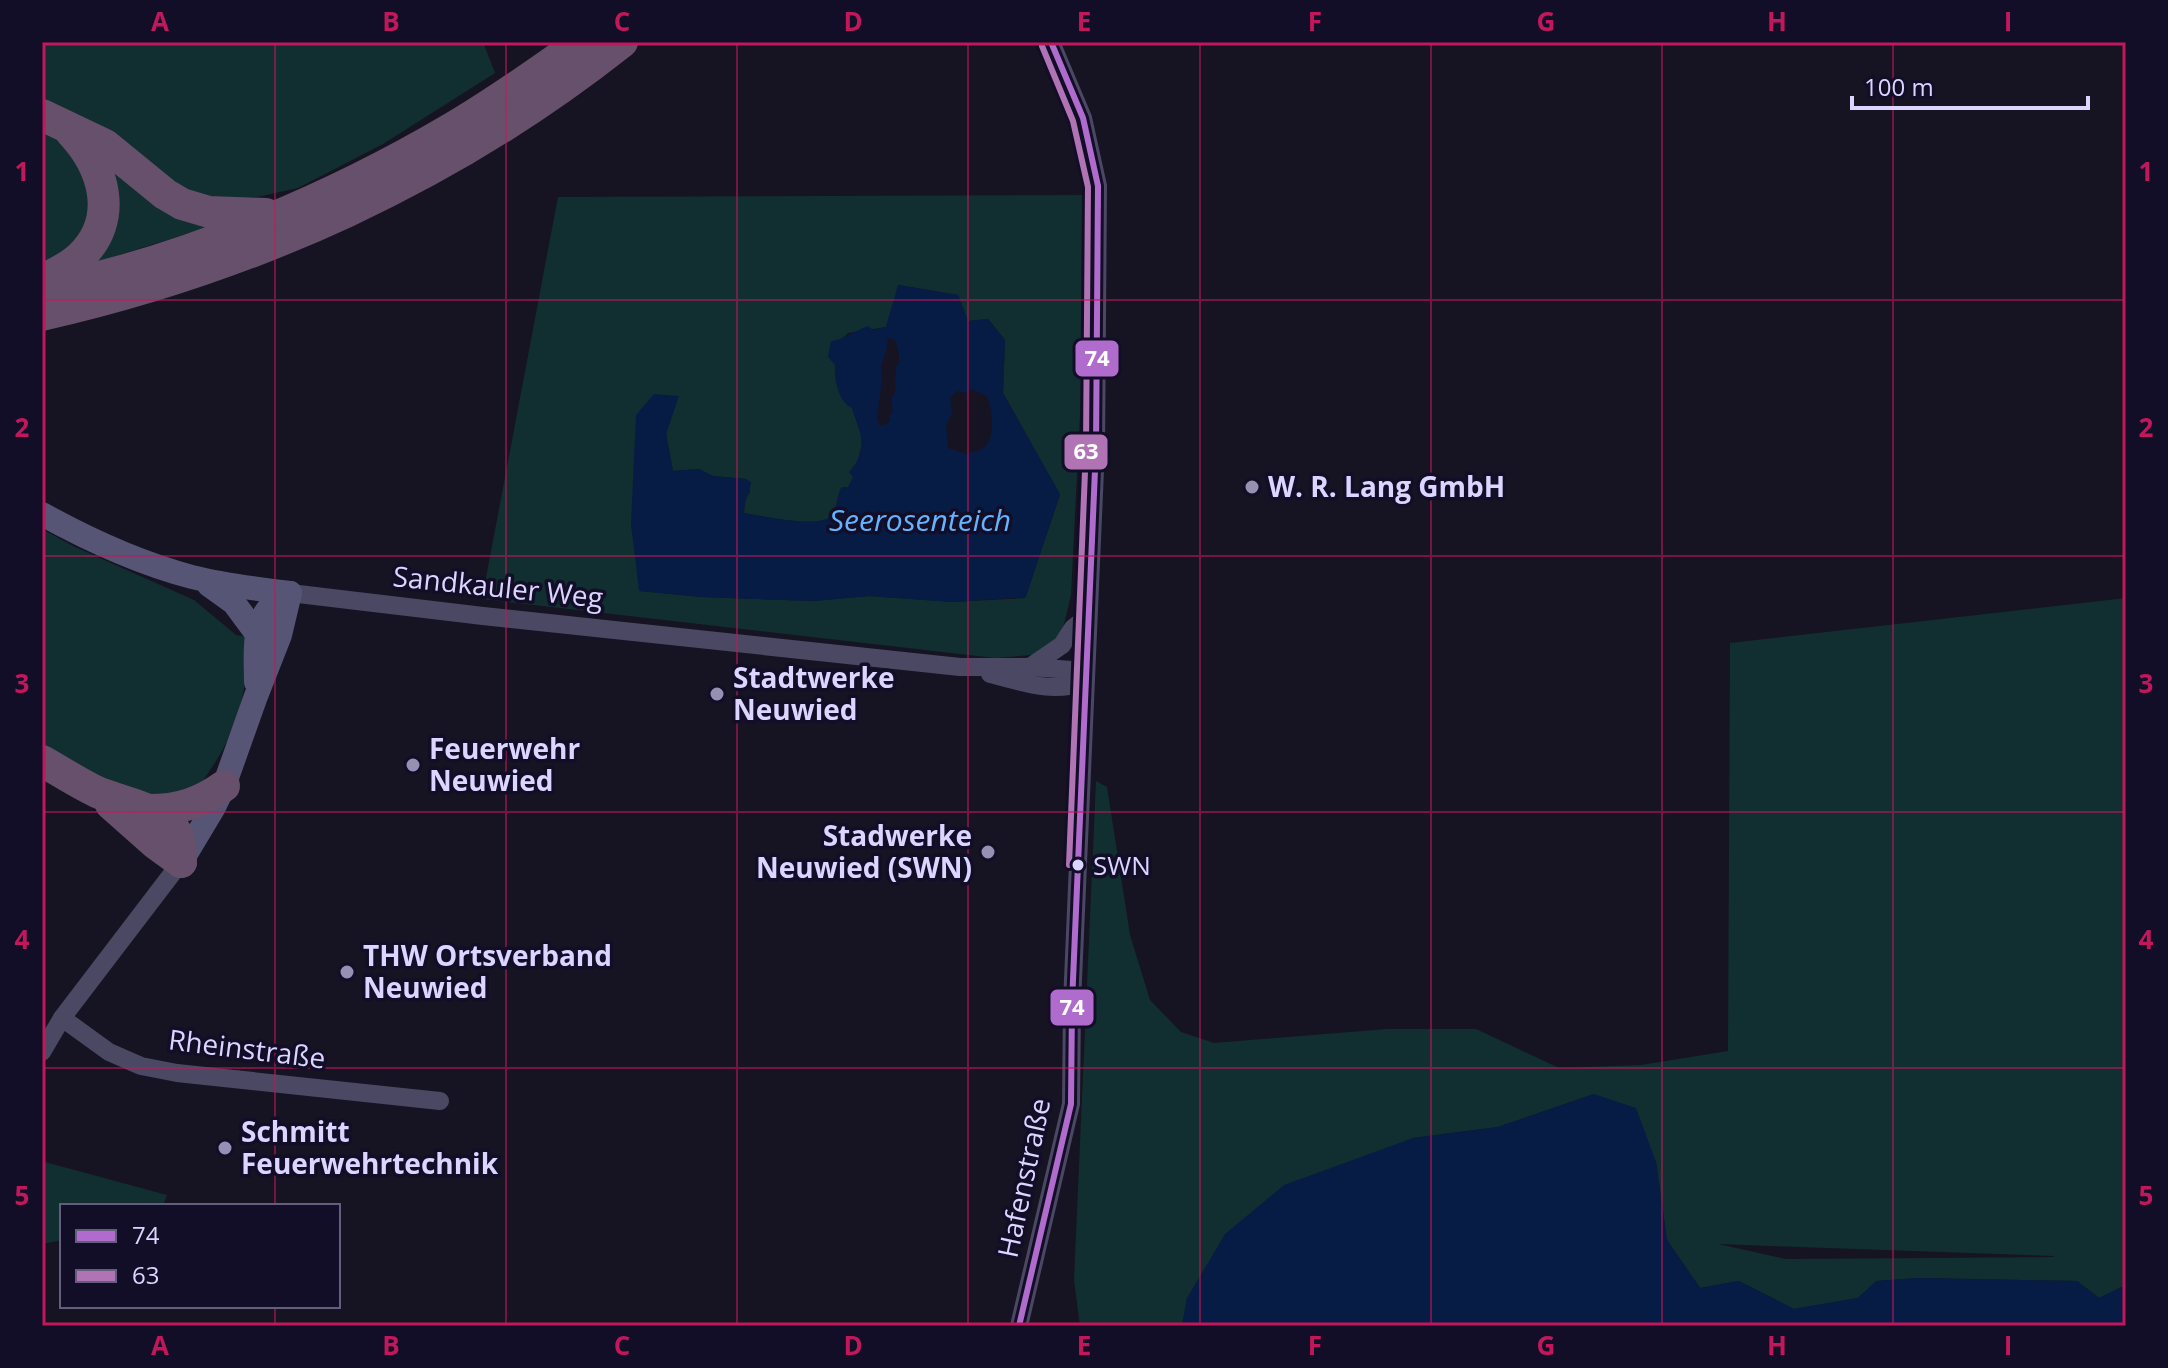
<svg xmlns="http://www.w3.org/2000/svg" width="2168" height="1368" font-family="'Open Sans',sans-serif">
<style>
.green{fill:#112f30;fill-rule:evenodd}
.water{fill:#071c45;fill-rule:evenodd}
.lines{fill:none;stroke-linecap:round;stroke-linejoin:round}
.street{stroke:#4a4863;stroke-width:18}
.secondary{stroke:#575575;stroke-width:24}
.highway{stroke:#67506b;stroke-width:32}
.bus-1-casing{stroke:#130e28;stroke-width:12}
.bus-2-casing{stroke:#130e28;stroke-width:12}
.bus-1{stroke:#b06ccc;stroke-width:6}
.bus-2{stroke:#b074b4;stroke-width:6}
.grid{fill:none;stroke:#c2185b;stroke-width:2;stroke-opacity:0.55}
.poi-dot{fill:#9691b2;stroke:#130e28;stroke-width:3}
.bus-dot{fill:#dbd5ff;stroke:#130e28;stroke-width:3}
.labels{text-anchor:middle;stroke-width:7;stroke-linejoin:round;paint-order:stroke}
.bus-label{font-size:26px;fill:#dbd5ff;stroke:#130e28;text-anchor:start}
.poi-label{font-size:28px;font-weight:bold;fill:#dbd5ff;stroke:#130e28;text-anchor:start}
.street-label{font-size:28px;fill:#dbd5ff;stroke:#130e28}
.water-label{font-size:30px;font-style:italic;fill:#63b3ff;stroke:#130e28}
.line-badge{stroke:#130e28;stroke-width:3}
.badge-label{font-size:22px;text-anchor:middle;font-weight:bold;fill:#fff}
.neatline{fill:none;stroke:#c2185b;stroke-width:3}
.grid-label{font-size:26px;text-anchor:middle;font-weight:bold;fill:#c2185b}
</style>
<rect width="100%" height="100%" fill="#161422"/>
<g class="green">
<polygon points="42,42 483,42 495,73 383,144 298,188 257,197 216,202 156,176 58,106 42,99"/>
<polygon points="42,126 60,135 88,168 88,234 42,270"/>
<polygon points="100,163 228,221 77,268"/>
<path d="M1091,195L1071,595L1057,653L995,658L482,599L558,197ZM899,285L958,295L968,321L988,319L1005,340L1003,393L1060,495L1025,598L953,602L869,596L814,601L702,597L640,591L631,523L678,396L666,434L673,471L699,469L713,476L746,479L750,492L745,498L744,513C762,516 819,529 831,516C838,509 836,496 842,487H848L853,480L863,440L852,408L835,374L841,340L848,333L886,327Z"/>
<path d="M42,529L73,546L194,600L236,635L247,637C250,686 237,733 208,773C204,779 199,788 193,792C185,798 174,801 165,805L42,751Z"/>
<path d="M2126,598V1285L2099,1298L2077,1281L1918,1278L1877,1281L1858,1298L1794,1309L1739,1281L1700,1288L1667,1240L1656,1162L1594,1094L1498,1127L1413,1138L1187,1298L1182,1326H1080L1074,1280L1096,781L1107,787L1130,935L1150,1000L1181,1032L1214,1043L1387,1029H1476L1559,1068L1641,1065L1728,1051L1730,643ZM1718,1244L2054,1256V1257L1786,1259Z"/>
<polygon points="42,1162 45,1162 167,1195 163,1206 62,1206 62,1240 42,1244"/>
</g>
<g class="water">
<path d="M898,285L958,295L968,321L988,319L1005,340L1003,393L1060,494L1026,597L953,602L869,596L814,601L702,597L639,591L631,523L636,415L654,394L679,396L666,434L673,471L699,469L713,476L746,479L751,482C750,495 744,499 744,513C762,516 819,529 831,516C838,509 836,496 842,487H848L853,477L849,472C869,450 861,434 852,408C838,401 834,380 835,365L828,357L831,341C843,340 856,330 868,326L873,330L886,327ZM888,338L895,340L899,353V364L896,366L895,392L891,399L893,412L889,415L890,421L884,425H879L877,417L882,380L881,365L886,352ZM972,389L987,396C994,415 998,452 970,452L969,455L948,448L946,425L952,413L950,398L957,391L966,393Z"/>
<polygon points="1594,1094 1636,1108 1656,1162 1667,1240 1700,1288 1738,1281 1794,1309 1858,1298 1876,1281 1918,1278 2077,1281 2099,1298 2126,1285 2126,1326 1182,1326 1187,1298 1225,1234 1284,1185 1413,1138 1498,1127"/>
</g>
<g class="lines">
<g class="street">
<polyline points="290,593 483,616 960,667 1030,667 1086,671"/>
<polyline points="1030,667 1062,645 1073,628 1088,616"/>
<path d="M990,674C1024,682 1050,694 1085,682"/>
<polyline points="62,1018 109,1052 141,1066 177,1073 440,1101"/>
<polyline points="42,1052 62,1018 181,862"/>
<polyline points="1019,1326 1071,1104 1072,1003 1096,447 1098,186 1083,118 1051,42"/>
</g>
<g class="secondary">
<path d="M42,514C89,540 139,563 192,577C224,585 257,589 290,593"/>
<polyline points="209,585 234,603 257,634"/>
<path d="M256,682C256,658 252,628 269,608C275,602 283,598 290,593"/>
<polyline points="181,862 214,807 224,786 256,696 280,635 290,593"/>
</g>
<g class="highway">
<polyline points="42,115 105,145 165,194 182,204 209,212 266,214"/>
<path d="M42,280C55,274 69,267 80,257C120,219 104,167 71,132"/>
<path d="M42,291C186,260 327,202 454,127C498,101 539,72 581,42"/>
<path d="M42,315C253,267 452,177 622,42"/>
<path d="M42,761C60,771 78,783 97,792C122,803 168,808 178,837C181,844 180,854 181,862"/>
<polyline points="111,804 155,843 181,862"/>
<path d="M149,810C179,810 200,803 224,786"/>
</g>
<defs>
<polyline id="bus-1" points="1019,1326 1071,1104 1072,1003 1096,447 1098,186 1083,118 1051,42"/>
<polyline id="bus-2" points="1042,46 1073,121 1088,187 1086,447 1069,865"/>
</defs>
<use href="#bus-1" class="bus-1-casing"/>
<use href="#bus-2" class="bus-2-casing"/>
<use href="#bus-1" class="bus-1"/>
<use href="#bus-2" class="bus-2"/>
</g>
<path class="grid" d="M275,42V1206M506,42V1326M737,42V1326M968,42V1326M1200,42V1326M1431,42V1326M1662,42V1326M1893,42V1326M42,300H2126M42,556H2126M42,812H2126M42,1068H2126M275,1306V1326"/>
<g class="poi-dot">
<circle cx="1252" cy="487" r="8"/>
<circle cx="717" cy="694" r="8"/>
<circle cx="413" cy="765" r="8"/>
<circle cx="988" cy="852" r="8"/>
<circle cx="347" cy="972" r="8"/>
<circle cx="225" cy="1148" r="8"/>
</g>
<circle class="bus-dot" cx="1078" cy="865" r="7"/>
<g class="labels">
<g class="bus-label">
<text x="1093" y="875">SWN</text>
</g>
<g class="poi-label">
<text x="1268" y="497">W. R. Lang GmbH</text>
<text x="733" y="688">Stadtwerke<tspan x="733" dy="32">Neuwied</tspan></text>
<text x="429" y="759">Feuerwehr<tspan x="429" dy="32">Neuwied</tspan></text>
<text x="972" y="846" text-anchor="end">Stadwerke<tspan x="972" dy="32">Neuwied (SWN)</tspan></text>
<text x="363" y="966">THW Ortsverband<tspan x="363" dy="32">Neuwied</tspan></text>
<text x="241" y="1142">Schmitt<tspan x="241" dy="32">Feuerwehrtechnik</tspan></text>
</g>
<g class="street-label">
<text transform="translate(498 587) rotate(6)" y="10">Sandkauler Weg</text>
<text transform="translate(247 1049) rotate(7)" y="10">Rheinstraße</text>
<text transform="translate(1024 1178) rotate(-78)" y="10">Hafenstraße</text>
</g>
<g class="water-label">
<text x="920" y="531">Seerosenteich</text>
</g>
</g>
<g class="line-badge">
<rect x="1074" y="339" width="46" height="39" rx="8" fill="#b06ccc"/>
<rect x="1063" y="433" width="46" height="38" rx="8" fill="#b074b4"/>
<rect x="1049" y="988" width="46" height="39" rx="8" fill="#b06ccc"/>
</g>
<g class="badge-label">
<text x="1097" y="366">74</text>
<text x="1086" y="459">63</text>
<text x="1072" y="1015">74</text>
</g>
<rect width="2168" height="1368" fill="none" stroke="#130e28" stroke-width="88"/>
<rect x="60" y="1204" width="280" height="104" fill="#130e28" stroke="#635e7e" stroke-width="2"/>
<rect x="76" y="1230" width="40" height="12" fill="#b06ccc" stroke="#635e7e" stroke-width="2"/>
<text x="132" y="1244" font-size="24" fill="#dbd5ff">74</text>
<rect x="76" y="1270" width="40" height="12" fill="#b074b4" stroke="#635e7e" stroke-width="2"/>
<text x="132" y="1284" font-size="24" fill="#dbd5ff">63</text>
<path d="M1852 96v12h236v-12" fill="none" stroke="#dbd5ff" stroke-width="4"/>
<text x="1864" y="96" font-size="24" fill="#dbd5ff" stroke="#130e28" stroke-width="6" paint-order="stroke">100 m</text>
<rect x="44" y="44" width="2080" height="1280" class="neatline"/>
<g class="grid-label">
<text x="160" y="31">A</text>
<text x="391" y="31">B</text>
<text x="622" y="31">C</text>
<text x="853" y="31">D</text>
<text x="1084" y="31">E</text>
<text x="1315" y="31">F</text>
<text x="1546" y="31">G</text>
<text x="1777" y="31">H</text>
<text x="2008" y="31">I</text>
<text x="22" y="181">1</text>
<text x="2146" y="181">1</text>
<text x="22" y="437">2</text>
<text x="2146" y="437">2</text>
<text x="22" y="693">3</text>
<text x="2146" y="693">3</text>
<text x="22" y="949">4</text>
<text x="2146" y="949">4</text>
<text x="22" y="1205">5</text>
<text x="2146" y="1205">5</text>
<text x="160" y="1355">A</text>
<text x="391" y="1355">B</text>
<text x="622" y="1355">C</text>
<text x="853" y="1355">D</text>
<text x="1084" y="1355">E</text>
<text x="1315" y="1355">F</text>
<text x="1546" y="1355">G</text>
<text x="1777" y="1355">H</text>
<text x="2008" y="1355">I</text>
</g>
</svg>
